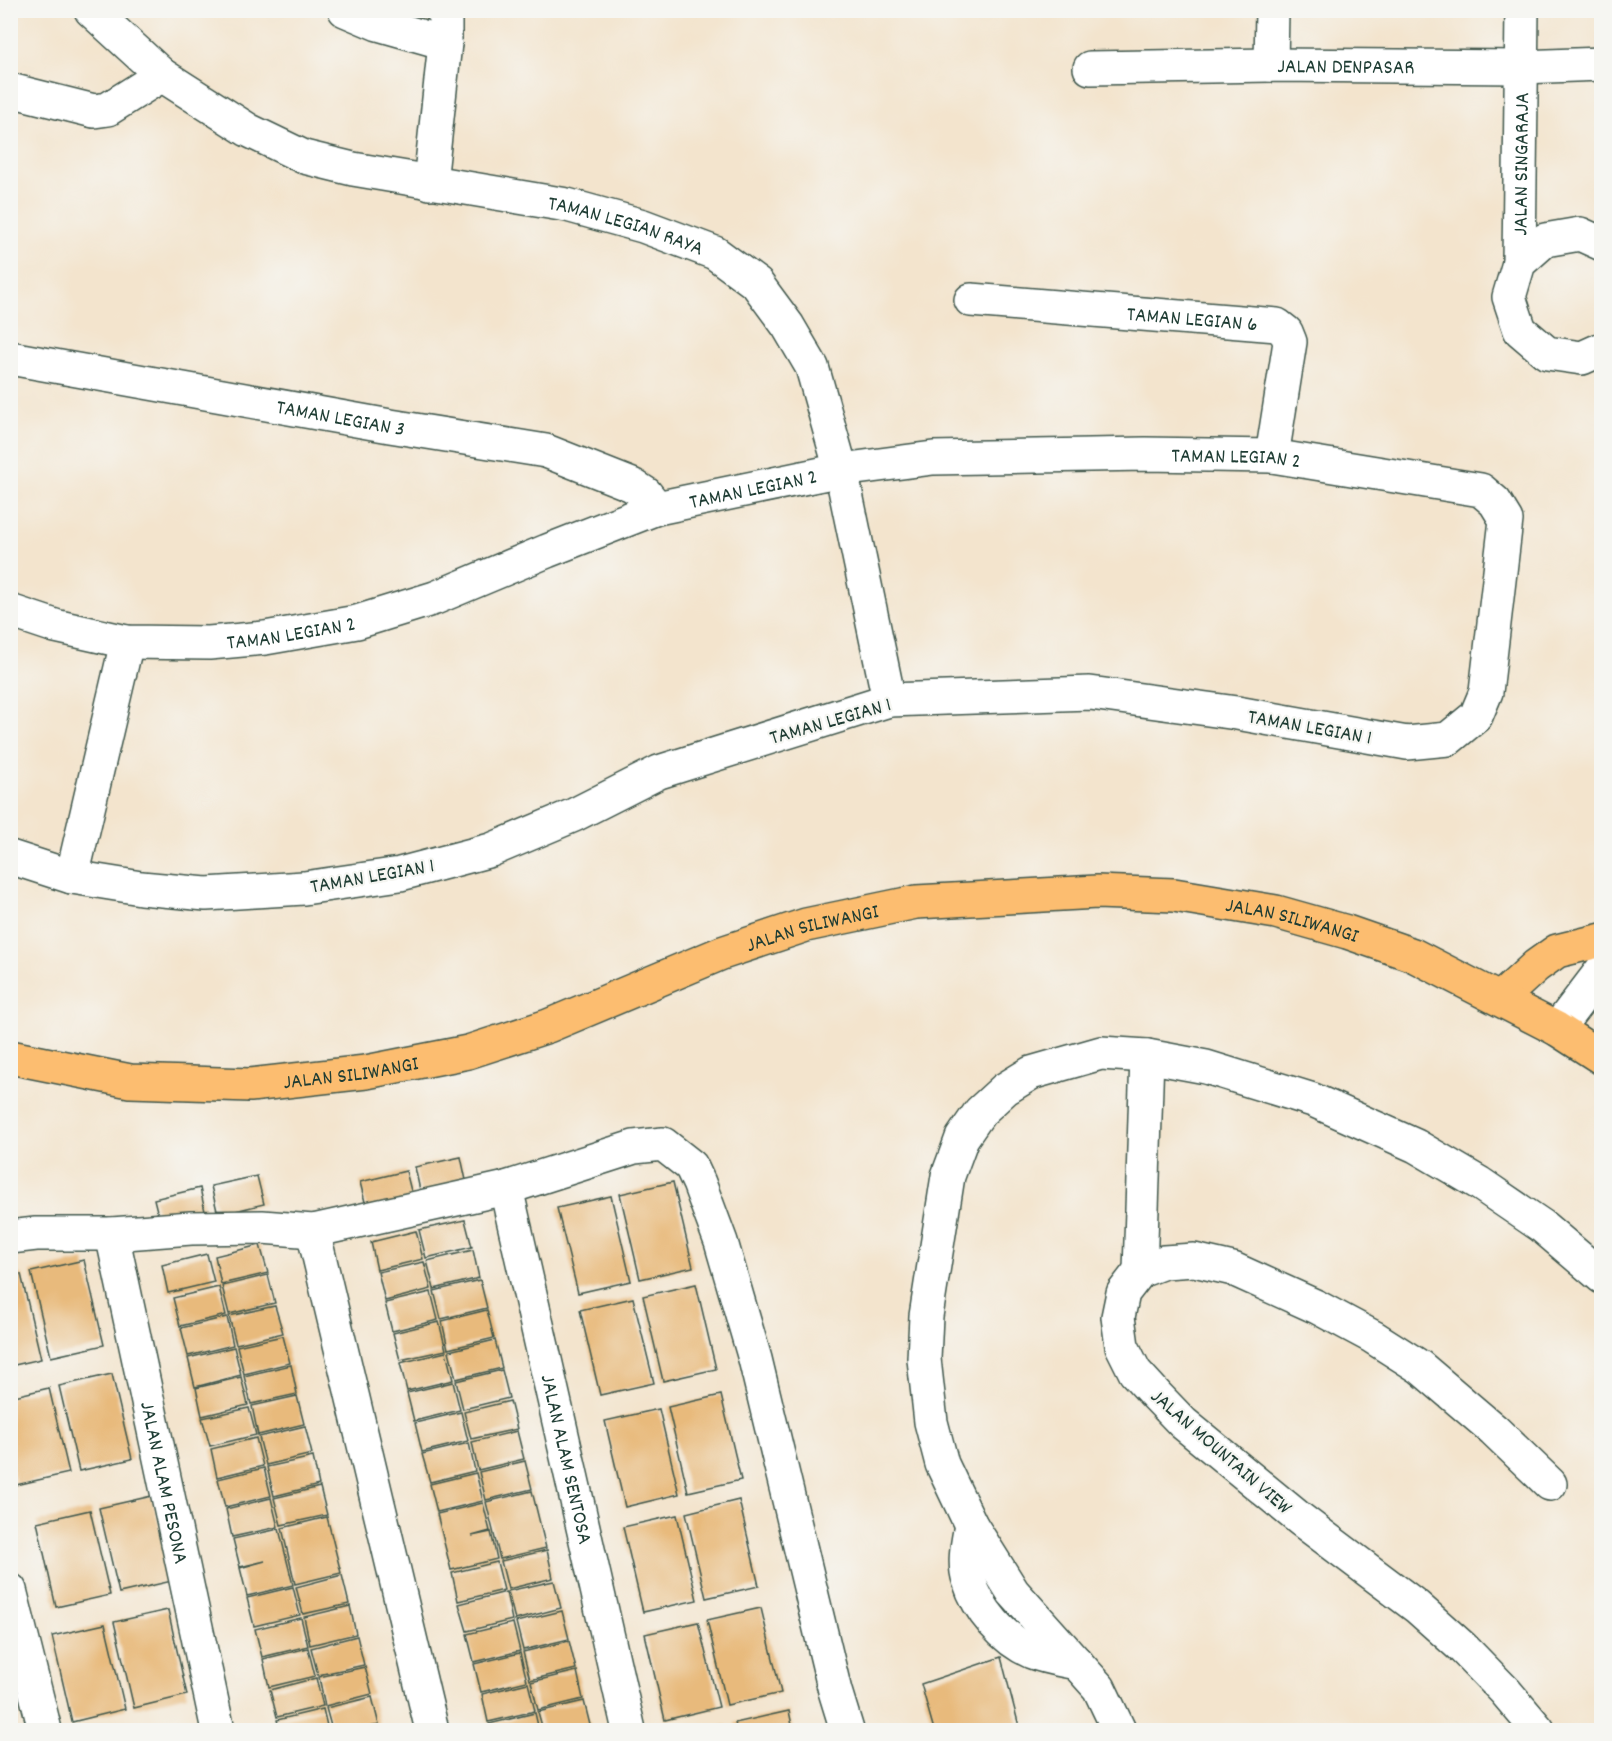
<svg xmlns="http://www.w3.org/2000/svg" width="1612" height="1741" font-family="Dekko,sans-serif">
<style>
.building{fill:#e8ba7b}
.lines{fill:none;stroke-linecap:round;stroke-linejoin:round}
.minor-casing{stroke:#3f564b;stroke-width:36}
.major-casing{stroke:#3f564b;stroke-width:36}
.minor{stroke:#fff;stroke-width:33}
.major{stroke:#fcbd6f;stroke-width:33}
.labels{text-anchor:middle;stroke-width:4.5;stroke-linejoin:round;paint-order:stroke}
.street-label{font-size:21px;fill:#1f3d34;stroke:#f6f6f2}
</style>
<rect width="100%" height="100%" fill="#f6f6f2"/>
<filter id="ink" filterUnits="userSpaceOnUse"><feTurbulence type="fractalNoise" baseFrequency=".0167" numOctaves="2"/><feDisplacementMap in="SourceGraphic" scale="12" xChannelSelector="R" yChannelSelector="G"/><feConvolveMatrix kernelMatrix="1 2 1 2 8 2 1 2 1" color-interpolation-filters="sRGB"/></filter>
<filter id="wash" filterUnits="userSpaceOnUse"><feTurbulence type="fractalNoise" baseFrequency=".008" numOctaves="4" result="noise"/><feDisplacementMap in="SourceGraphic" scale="24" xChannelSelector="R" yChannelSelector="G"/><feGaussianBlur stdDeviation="1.35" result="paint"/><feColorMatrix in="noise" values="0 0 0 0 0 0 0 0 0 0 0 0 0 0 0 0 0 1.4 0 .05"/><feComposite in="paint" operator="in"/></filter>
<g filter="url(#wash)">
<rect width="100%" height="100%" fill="#f3e4cd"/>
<g id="blocks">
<g class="building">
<polygon points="461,1157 467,1185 421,1195 415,1167"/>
<polygon points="406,1171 413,1199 367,1210 360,1182"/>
<polygon points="257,1176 264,1204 218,1215 211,1186"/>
<polygon points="673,1182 693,1267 640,1279 620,1194"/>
<polygon points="200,1188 206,1216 161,1227 154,1199"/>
<polygon points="611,1196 631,1281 578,1293 557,1208"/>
<polygon points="465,1220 472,1247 426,1258 419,1230"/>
<polygon points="416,1231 423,1259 377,1270 371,1242"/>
<polygon points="260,1245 268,1273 221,1284 215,1256"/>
<polygon points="473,1250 479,1278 434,1289 427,1261"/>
<polygon points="207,1254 214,1282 168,1293 162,1265"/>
<polygon points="84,1260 104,1345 51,1357 31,1272"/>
<polygon points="424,1262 431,1289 385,1301 378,1272"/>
<polygon points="21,1274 41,1359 10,1366 10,1277"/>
<polygon points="268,1275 275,1303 229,1314 222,1286"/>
<polygon points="480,1280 487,1308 441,1319 434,1291"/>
<polygon points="696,1284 716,1369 663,1381 643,1296"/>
<polygon points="219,1287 226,1315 180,1326 173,1298"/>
<polygon points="431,1292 438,1320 392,1331 385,1303"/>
<polygon points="633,1298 654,1383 600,1395 580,1310"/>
<polygon points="275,1306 283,1333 236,1344 229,1316"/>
<polygon points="487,1310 494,1338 448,1349 442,1321"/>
<polygon points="227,1317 233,1345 188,1356 181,1328"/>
<polygon points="439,1322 446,1350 400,1360 393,1333"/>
<polygon points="283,1336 290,1363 244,1374 237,1346"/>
<polygon points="495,1340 502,1368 456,1379 449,1351"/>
<polygon points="234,1347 241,1375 195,1387 188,1358"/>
<polygon points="446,1352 453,1380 407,1391 400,1363"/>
<polygon points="291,1365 297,1394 251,1404 244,1376"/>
<polygon points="502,1370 509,1398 463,1409 456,1381"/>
<polygon points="112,1374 132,1459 79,1471 59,1386"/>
<polygon points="241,1377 248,1405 202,1416 196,1388"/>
<polygon points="453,1382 460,1410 414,1421 407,1393"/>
<polygon points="49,1388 69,1473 16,1485 10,1462 10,1397"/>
<polygon points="721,1395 741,1480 688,1492 668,1407"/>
<polygon points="297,1396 304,1424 258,1435 252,1406"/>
<polygon points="510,1401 517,1429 471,1439 464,1412"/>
<polygon points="249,1408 256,1435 210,1446 202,1418"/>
<polygon points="659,1409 679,1494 625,1507 605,1421"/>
<polygon points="461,1412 468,1441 422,1452 415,1423"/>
<polygon points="305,1426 312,1454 266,1465 259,1437"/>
<polygon points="517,1431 524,1459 478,1470 472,1442"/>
<polygon points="256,1438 263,1466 217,1477 211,1449"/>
<polygon points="469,1443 475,1471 430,1482 422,1454"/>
<polygon points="313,1457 319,1485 274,1496 267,1467"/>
<polygon points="525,1461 532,1489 486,1500 479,1472"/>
<polygon points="264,1468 271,1496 225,1507 218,1479"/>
<polygon points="476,1473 483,1501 437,1512 430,1484"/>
<polygon points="320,1487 327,1515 281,1525 274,1498"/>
<polygon points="532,1491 546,1548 500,1559 486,1502"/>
<polygon points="152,1496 172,1581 119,1593 99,1508"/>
<polygon points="271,1498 278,1527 232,1537 226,1509"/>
<polygon points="739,1500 759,1586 706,1598 686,1513"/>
<polygon points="483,1503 490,1531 472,1536 491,1532 497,1559 451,1570 437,1514"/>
<polygon points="90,1510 110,1595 56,1607 37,1522"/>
<polygon points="677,1515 697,1600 643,1612 623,1527"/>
<polygon points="327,1517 341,1573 295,1584 282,1528"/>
<polygon points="279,1529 293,1585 247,1596 240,1568 265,1561 240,1567 233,1539"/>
<polygon points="547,1550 553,1578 508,1589 501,1561"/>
<polygon points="497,1562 504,1590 458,1601 452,1573"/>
<polygon points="342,1575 349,1604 303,1614 296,1587"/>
<polygon points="554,1581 561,1608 515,1620 508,1591"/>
<polygon points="293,1587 300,1615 254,1626 247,1598"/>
<polygon points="506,1592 512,1620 467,1631 459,1604"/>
<polygon points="350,1606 356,1634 310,1645 304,1617"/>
<polygon points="761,1608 781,1693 727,1705 707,1620"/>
<polygon points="168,1610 187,1695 134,1708 114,1622"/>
<polygon points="562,1611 569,1639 523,1650 516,1622"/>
<polygon points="301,1618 308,1646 262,1657 255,1629"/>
<polygon points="698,1622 719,1707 665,1720 645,1634"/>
<polygon points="513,1623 520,1651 474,1662 467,1634"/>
<polygon points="105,1624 125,1709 72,1722 52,1636"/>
<polygon points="357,1636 364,1665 318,1675 311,1648"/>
<polygon points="569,1641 576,1669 530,1680 523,1652"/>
<polygon points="308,1648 315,1676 269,1687 263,1659"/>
<polygon points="520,1653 527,1681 481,1692 474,1664"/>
<polygon points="1001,1657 1020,1730 934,1730 921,1684"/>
<polygon points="365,1667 372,1694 325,1706 319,1677"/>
<polygon points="577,1671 583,1699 538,1710 531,1682"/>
<polygon points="316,1678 323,1706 277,1717 270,1690"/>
<polygon points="528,1683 535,1711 488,1722 482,1694"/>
<polygon points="372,1697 379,1725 355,1730 332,1730 326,1708"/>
<polygon points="584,1701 591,1729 543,1730 538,1712"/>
<polygon points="323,1709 328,1730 280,1730 277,1720"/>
<polygon points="789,1711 793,1730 737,1730 735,1723"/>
<polygon points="535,1713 539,1730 491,1730 489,1724"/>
<polygon points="726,1725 727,1730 707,1730"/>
</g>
</g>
</g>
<g filter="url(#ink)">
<use href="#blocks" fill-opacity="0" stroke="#3f564b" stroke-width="1.5"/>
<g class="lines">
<defs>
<g id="minor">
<path id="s1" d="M91,10L162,75L248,130L304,157L353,169L567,205L643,226L715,253L757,284L788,326L812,367L841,470L889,700"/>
<polyline points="345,10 378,24 445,43"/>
<polyline points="1271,65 1272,10"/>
<path id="s2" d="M1090,68L1271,65L1521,67L1602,64"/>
<polyline points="10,90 94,111 108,109 162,75"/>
<polyline points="430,183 445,43 445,10"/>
<polyline points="1602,244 1580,234 1545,240 1519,263 1509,297 1520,330 1547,353 1582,358 1602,349"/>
<path id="s3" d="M1519,263L1522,10"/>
<path id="s4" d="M971,300L1277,325L1286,332L1290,342L1272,456"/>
<path id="s5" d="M10,358L390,426L546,451L632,485L646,494L657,508"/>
<path id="s6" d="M10,611L55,626L127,642L209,643L265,638L357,622L435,598L547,551L657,508L841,470L933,458L1145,454L1272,456L1481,490L1495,502L1506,520L1486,692L1476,716L1448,739L1407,743L1237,713L1090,693L889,700L659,772L574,815L491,850L400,874L304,888L206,894L141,888L72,877L10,857"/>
<polyline points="72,877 127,642"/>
<polyline points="1557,1029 1602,970"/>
<path id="s7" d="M506,1188L629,1730"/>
<polyline points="313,1231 432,1730"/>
<path id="s8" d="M112,1234L218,1730"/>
<polyline points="10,1237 36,1234 112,1234 191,1228 262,1227 313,1231 506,1188 634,1147 663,1144 691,1166 699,1183 721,1242 755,1359 835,1691 847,1730"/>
<polyline points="1140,1271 1147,1056"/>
<path d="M971,1525C968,1542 963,1563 969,1580C978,1610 1004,1640 1032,1652C1047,1658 1062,1660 1077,1663"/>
<polyline points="10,1590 45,1730"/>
<polyline points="1119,1730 1099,1688 1013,1592 971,1525 942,1464 931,1422 924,1359 926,1316 948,1176 962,1138 980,1112 1005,1089 1031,1073 1101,1053 1147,1056 1206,1067 1313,1100 1416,1146 1479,1183 1542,1226 1602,1277"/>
<polyline points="1538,1730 1505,1691 1463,1648 1417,1607 1300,1519 1183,1423 1157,1396 1135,1372 1122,1346 1118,1317 1123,1293 1140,1271 1164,1262 1194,1260 1233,1269 1317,1307 1373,1337 1420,1367 1494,1430 1550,1484"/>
</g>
<g id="major">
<polyline points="1500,999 1536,966 1557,951 1602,940"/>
<path id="s9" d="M10,1057L130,1081L250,1085L366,1072L468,1052L548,1026L722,953L806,925L916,902L1097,892L1174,895L1276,912L1347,932L1413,955L1557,1029L1602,1058"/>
</g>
</defs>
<use href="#minor" class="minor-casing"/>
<use href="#major" class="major-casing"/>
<use href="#minor" class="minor"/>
<use href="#major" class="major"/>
</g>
</g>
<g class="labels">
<g class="street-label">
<text dy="7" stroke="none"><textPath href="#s2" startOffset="256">JALAN DENPASAR</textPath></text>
<text dy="7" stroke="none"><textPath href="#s3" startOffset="99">JALAN SINGARAJA</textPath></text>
<text dy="7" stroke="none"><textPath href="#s1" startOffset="590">TAMAN LEGIAN RAYA</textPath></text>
<text dy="7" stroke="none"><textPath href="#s4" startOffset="222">TAMAN LEGIAN 6</textPath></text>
<text dy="7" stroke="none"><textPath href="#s5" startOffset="336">TAMAN LEGIAN 3</textPath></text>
<text dy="7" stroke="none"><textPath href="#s6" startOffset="1258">TAMAN LEGIAN 2</textPath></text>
<text dy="7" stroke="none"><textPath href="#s6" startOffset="772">TAMAN LEGIAN 2</textPath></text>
<text dy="7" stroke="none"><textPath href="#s6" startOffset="286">TAMAN LEGIAN 2</textPath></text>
<text transform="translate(830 720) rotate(-16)" y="7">TAMAN LEGIAN 1</text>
<text transform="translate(1310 726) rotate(10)" y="7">TAMAN LEGIAN 1</text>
<text transform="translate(372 875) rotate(-10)" y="7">TAMAN LEGIAN 1</text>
<text dy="7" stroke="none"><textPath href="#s9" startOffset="1316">JALAN SILIWANGI</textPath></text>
<text dy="7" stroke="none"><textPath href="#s9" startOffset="830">JALAN SILIWANGI</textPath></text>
<text dy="7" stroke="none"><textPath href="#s9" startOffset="344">JALAN SILIWANGI</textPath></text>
<text transform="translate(1222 1451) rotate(41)" y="7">JALAN MOUNTAIN VIEW</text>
<text dy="7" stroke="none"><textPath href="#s7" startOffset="278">JALAN ALAM SENTOSA</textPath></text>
<text dy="7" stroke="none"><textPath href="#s8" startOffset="254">JALAN ALAM PESONA</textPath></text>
</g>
</g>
<rect width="1612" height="1741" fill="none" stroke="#f6f6f2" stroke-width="36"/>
</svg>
